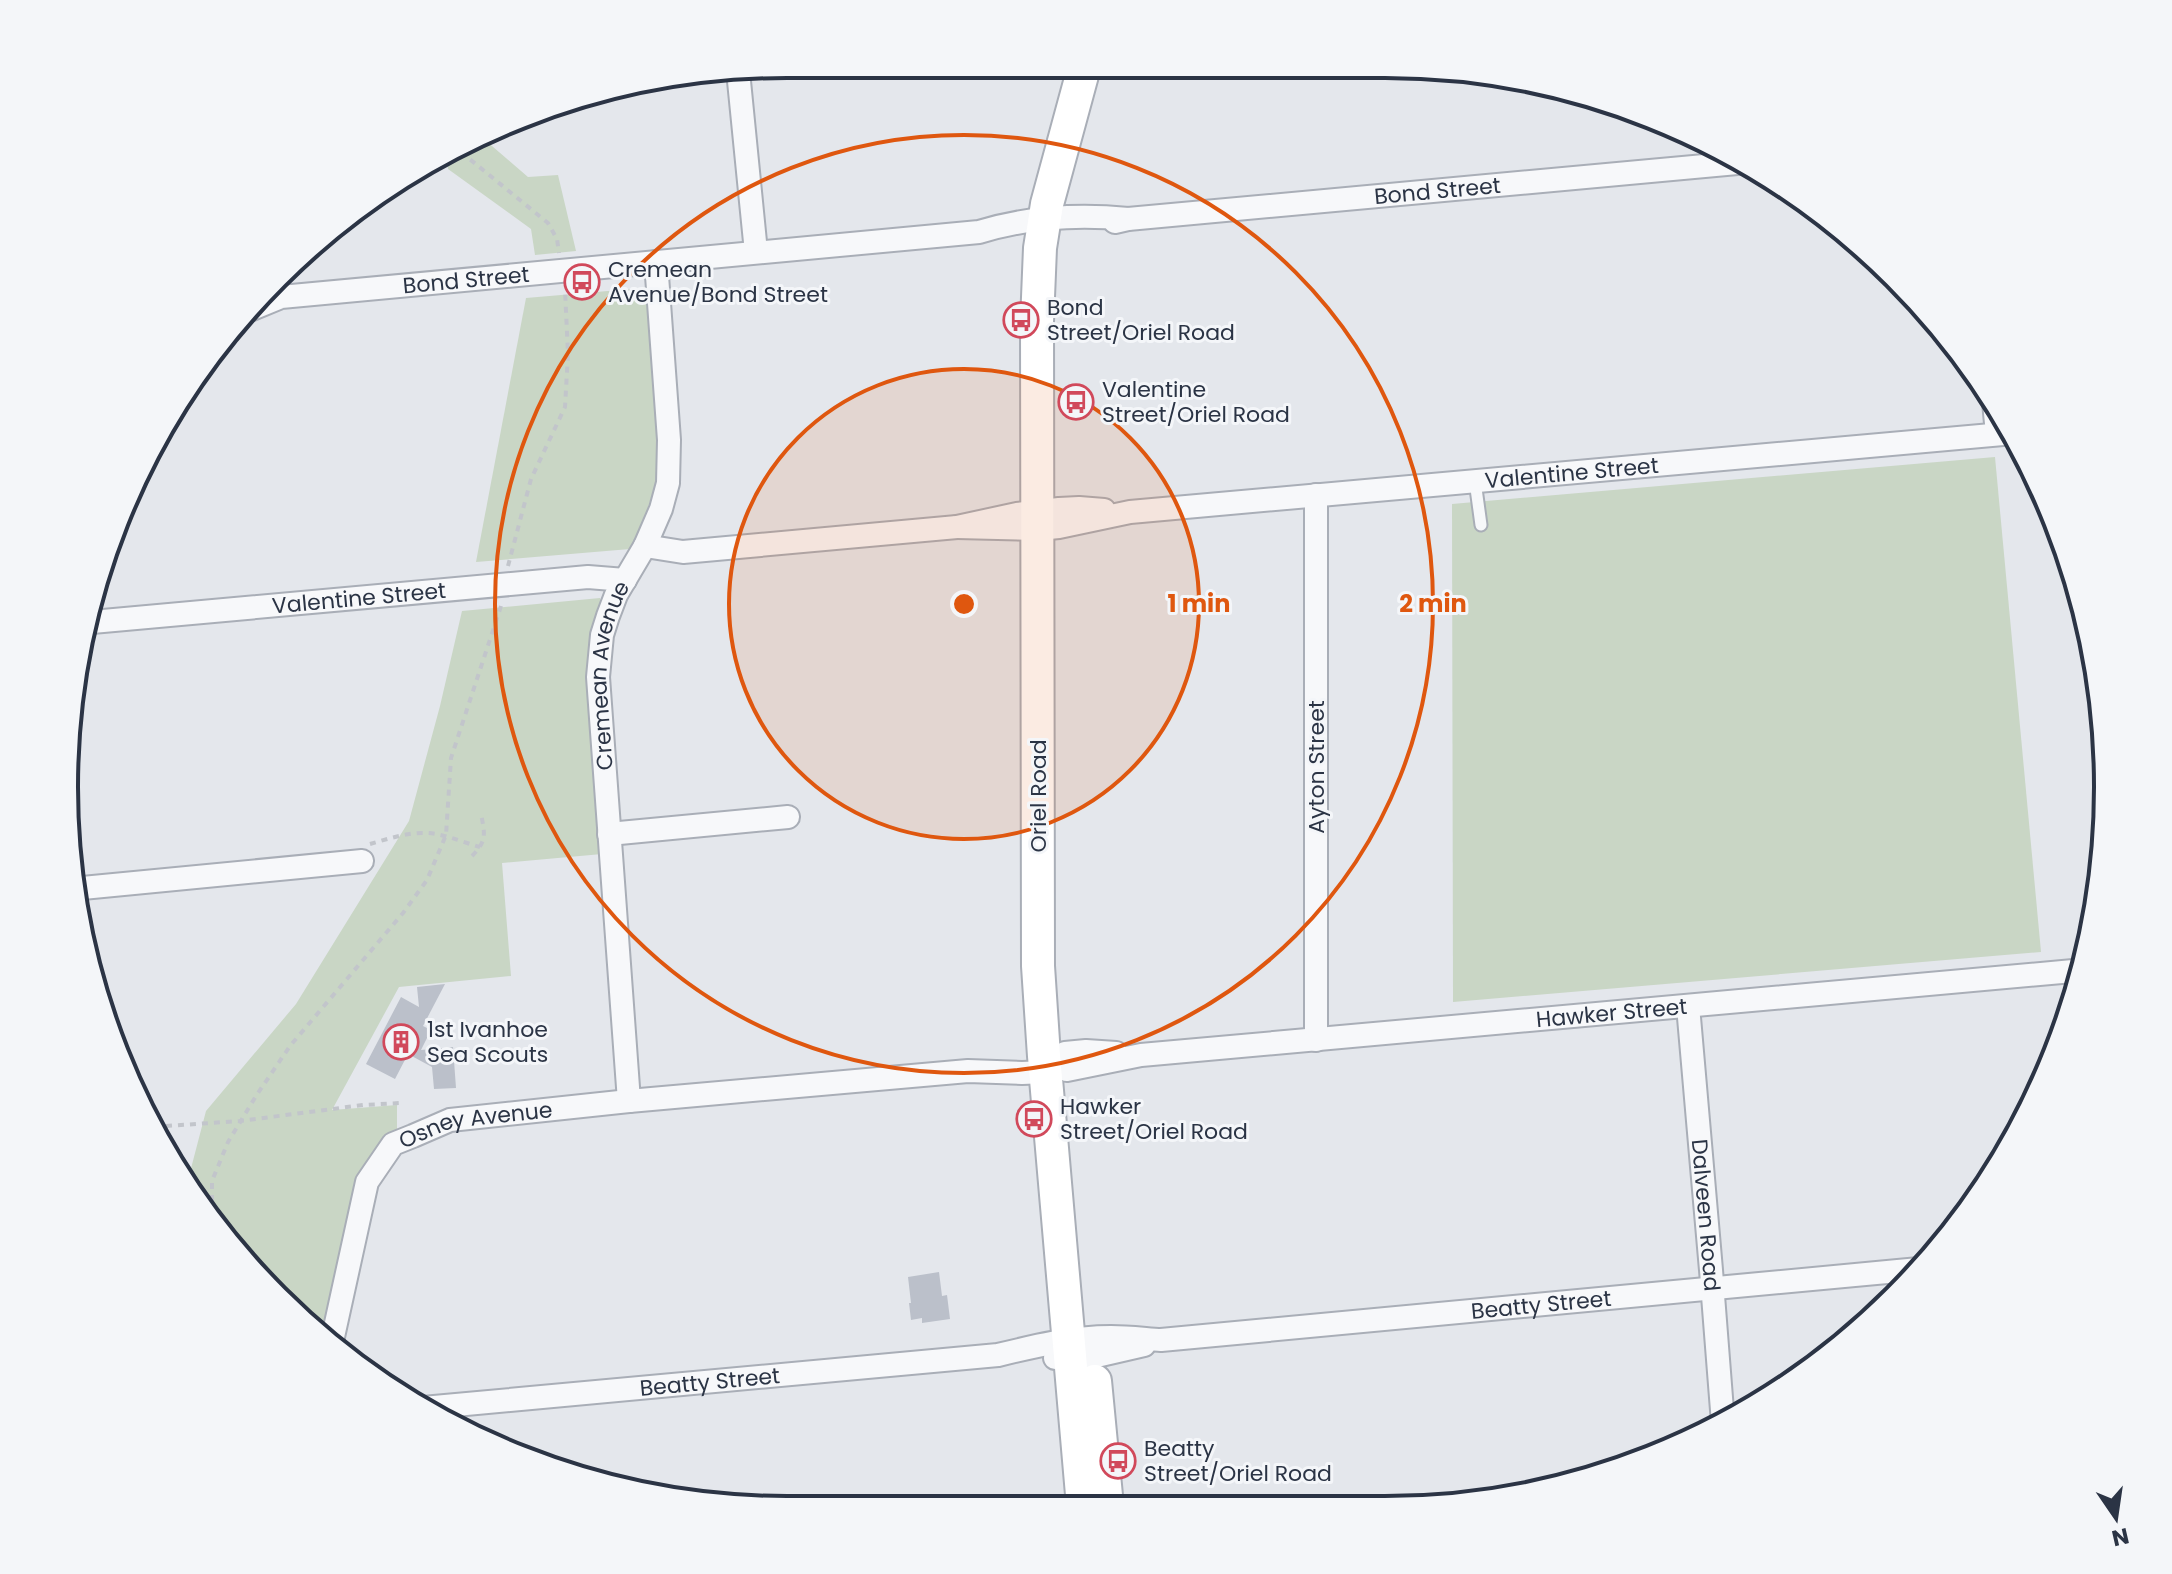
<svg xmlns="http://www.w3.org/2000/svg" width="2172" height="1574" font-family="Poppins,sans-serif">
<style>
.green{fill:#c9d6c5}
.building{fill:#bbc0ca}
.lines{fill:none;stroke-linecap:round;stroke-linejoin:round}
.lane-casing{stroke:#a9aeb7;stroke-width:15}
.street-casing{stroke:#a9aeb7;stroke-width:26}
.secondary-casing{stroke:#a9aeb7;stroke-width:36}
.path{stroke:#c2c5cb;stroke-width:4;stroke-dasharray:6 6;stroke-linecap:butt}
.lane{stroke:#f7f8fa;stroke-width:11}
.street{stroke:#f7f8fa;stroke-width:22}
.secondary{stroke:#fff;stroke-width:32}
.ring{fill:none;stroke:#df570f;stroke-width:4}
.labels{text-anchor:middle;stroke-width:6;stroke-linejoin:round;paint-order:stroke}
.street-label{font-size:22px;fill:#2b3445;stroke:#f4f6f9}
.poi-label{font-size:22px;fill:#2b3445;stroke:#f4f6f9;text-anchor:start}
.rim{fill:none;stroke:#2b3445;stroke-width:4}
.centre{fill:#df570f;stroke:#f4f6f9;stroke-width:4}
.ring-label{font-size:24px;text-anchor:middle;font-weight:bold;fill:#df570f;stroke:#f4f6f9;stroke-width:6;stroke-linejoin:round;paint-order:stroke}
</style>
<rect width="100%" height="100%" fill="#e4e7ec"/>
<g class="green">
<polygon points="485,140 528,177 558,175 576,251 535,255 531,229 448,169 446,158"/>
<polygon points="643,288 649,302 661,466 641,530 630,549 476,562 526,298"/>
<polygon points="1995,457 2041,952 1453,1002 1452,504"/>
<polygon points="600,598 602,604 602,854 502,863 511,976 399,987 332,1110 397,1105 397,1130 373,1153 358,1185 324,1339 243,1263 189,1176 206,1111 296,1004 409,821 440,706 462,611"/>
</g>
<g class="building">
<polygon points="445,984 423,1026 431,1030 421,1050 453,1047 456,1088 434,1089 432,1067 408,1054 395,1079 366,1064 401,997 419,1007 417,987"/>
<polygon points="939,1272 942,1296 947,1295 950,1319 922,1323 922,1318 911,1320 909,1303 911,1303 908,1277"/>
</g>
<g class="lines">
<defs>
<polyline id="lane" points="1475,481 1481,525"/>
<g id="street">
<polyline points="738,71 756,252"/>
<path id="s1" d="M1115,222L1128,219L1748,162"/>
<path id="s2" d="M242,313L281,297L979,232C1028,217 1078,214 1128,219"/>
<polyline points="1994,402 1997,434"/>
<polyline points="1316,495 1316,1040"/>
<path id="s3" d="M957,527L1038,529L1059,527L1130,512L2014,433"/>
<polyline points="645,546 683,552 957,527 1017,514 1059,509 1079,508 1104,510"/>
<path id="s4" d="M92,622L588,577L625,580"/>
<polyline points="609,834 788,817"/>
<polyline points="72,889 362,861"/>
<path id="s5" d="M1688,1006L1711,1270L1723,1423"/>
<polyline points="1065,1053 1086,1051 1116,1053"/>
<path id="s6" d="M1067,1070L1141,1055L2084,970"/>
<path id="s7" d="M629,1101L598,677L602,635L608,616L616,595L645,546L661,509L668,483L669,440L656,262"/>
<path id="s8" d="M331,1346L367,1182L393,1144L413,1136L450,1120L629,1101L968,1071L1022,1073L1046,1072"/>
<polyline points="1055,1358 1092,1357 1144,1345"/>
<path id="s9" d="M423,1408L998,1355C1035,1346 1072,1337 1111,1337C1128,1337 1145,1339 1161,1340L1919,1269"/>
</g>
<g id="secondary">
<polyline points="1095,1381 1107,1506"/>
<polyline points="1083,1506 1044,1056 1038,966 1037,322 1040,248 1047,204 1085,64"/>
</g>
</defs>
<use href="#lane" class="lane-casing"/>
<use href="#street" class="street-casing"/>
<use href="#secondary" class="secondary-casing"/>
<g class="path">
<polyline points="461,152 548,223 557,239 559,253"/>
<polyline points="508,566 531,479 565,407 568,354 565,290"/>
<path d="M370,844C391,838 414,830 436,834C451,837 466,843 480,847"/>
<path d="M472,856C487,841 485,834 481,814"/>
<polyline points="166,1126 240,1121 363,1105 401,1103"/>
<polyline points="212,1213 212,1181 228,1142 256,1096 290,1046 403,913 427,880 446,835 451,758 501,606"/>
</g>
<use href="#lane" class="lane"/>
<use href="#street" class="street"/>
<use href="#secondary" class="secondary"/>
</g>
<circle cx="964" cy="604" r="235" fill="#df570f" fill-opacity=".12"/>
<g class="ring">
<circle cx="964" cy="604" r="235"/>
<circle cx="964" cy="604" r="469"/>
</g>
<defs>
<symbol id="bus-ring" viewBox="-11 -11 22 22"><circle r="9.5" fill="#f4f6f9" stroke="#d1495b" stroke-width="1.5"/><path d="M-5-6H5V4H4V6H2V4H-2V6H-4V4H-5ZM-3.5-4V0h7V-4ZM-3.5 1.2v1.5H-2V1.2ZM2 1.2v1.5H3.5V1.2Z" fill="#d1495b"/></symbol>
<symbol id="building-ring" viewBox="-11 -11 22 22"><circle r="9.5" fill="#f4f6f9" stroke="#d1495b" stroke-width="1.5"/><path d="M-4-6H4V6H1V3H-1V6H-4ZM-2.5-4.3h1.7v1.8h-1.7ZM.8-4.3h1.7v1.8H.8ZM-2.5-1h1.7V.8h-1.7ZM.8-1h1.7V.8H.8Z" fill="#d1495b"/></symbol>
</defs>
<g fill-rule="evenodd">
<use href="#bus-ring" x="562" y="262" width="40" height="40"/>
<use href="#bus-ring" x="1001" y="300" width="40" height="40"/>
<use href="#bus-ring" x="1056" y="382" width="40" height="40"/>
<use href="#building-ring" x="381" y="1022" width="40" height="40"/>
<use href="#bus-ring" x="1014" y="1099" width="40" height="40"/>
<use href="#bus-ring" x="1098" y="1441" width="40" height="40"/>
</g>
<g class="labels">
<g class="street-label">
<text dy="8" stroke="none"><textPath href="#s1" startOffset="324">Bond Street</textPath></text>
<text dy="8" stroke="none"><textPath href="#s2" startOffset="228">Bond Street</textPath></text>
<text dy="8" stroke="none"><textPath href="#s3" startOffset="618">Valentine Street</textPath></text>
<text dy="8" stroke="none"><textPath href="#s4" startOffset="268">Valentine Street</textPath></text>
<text dy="8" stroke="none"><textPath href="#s7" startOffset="428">Cremean Avenue</textPath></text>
<text transform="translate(1316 767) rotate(-90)" y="8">Ayton Street</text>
<text transform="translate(1038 796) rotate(-90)" y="8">Oriel Road</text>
<text dy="8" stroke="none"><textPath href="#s6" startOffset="548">Hawker Street</textPath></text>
<text dy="8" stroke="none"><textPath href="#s8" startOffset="300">Osney Avenue</textPath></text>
<text dy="8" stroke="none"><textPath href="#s5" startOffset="210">Dalveen Road</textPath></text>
<text dy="8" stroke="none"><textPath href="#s9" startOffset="1124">Beatty Street</textPath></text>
<text dy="8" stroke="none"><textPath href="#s9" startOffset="288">Beatty Street</textPath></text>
</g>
<g class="poi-label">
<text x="608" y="277">Cremean<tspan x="608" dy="25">Avenue/Bond Street</tspan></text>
<text x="1047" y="315">Bond<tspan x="1047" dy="25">Street/Oriel Road</tspan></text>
<text x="1102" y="397">Valentine<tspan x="1102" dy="25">Street/Oriel Road</tspan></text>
<text x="427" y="1037">1st Ivanhoe<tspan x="427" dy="25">Sea Scouts</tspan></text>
<text x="1060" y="1114">Hawker<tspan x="1060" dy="25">Street/Oriel Road</tspan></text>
<text x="1144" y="1456">Beatty<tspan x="1144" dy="25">Street/Oriel Road</tspan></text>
</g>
</g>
<path d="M0 0H2172V1574H0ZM787 78H1385A709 709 0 0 1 2094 787V787A709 709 0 0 1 1385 1496H787A709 709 0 0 1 78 787V787A709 709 0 0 1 787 78Z" fill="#f4f6f9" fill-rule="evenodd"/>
<path class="rim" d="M787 78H1385A709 709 0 0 1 2094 787V787A709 709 0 0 1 1385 1496H787A709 709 0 0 1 78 787V787A709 709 0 0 1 787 78Z"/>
<circle cx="964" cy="604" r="12" class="centre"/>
<g class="ring-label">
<text x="1199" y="612">1 min</text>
<text x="1433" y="612">2 min</text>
</g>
<g transform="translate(2116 1518) rotate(167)" stroke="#f4f6f9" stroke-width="6" paint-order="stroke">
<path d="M0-6L14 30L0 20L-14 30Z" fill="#2b3445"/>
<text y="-12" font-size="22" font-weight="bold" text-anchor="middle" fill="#2b3445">N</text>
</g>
</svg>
